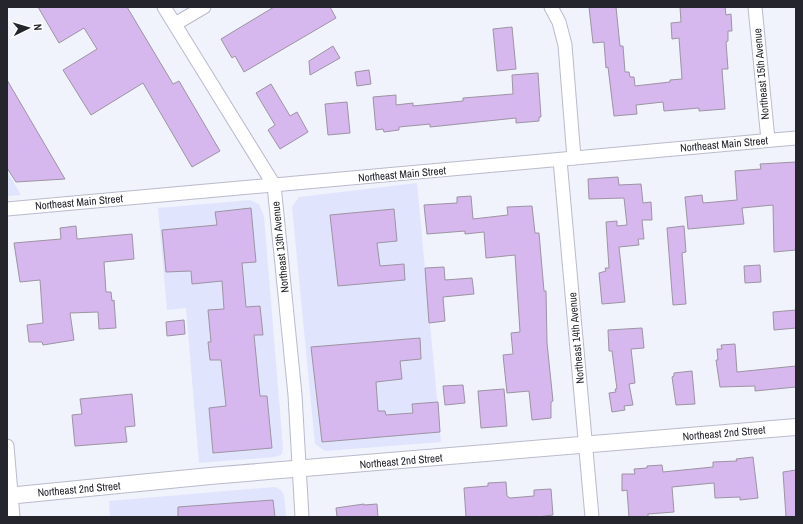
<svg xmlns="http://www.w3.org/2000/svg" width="803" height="524" font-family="'Archivo Narrow',sans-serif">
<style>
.built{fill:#e1e4fd}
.building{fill:#d6b7ee;stroke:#9d94a3}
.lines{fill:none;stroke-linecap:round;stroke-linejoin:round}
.minor-casing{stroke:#b9bbcc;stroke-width:15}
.tertiary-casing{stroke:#b9bbcc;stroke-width:18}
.minor{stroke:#fff;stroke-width:13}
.tertiary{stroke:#fff;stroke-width:16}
.labels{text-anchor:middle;stroke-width:3.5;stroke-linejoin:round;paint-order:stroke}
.street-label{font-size:11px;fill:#25262d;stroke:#fff}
</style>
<rect width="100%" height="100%" fill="#f0f2fc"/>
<g class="built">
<polygon points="7,171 21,195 7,196"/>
<polygon points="417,183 441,442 325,451 315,444 292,207 299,197"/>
<polygon points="250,200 259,204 264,216 283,448 282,454 276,457 199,463 186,308 167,310 158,208"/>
<polygon points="275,487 281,490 284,495 286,517 110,517 109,501"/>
</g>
<g class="building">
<polygon points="38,7 127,7 173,84 179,81 220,151 192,167 143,83 91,115 63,70 97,49 84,28 59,43"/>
<polygon points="274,7 330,7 336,18 244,72 235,56 232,58 221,39"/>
<polygon points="589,7 616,7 620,46 623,46 625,72 629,72 630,77 634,77 635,86 670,82 670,80 682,79 679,38 672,39 671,23 681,22 680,7 725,7 726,15 731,14 732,31 728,31 728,41 726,42 728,69 722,69 725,109 699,111 699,108 664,111 663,102 636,105 637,114 614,116 608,67 606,68 604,42 593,43"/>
<polygon points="512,27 516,69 497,71 493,29"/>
<polygon points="333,46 340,58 310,75 309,61"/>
<polygon points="369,70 371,84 357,86 355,72"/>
<polygon points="538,73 541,117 539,117 539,121 516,123 516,118 430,127 430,124 399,127 399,130 384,132 383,129 376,130 373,97 396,95 396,105 413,103 413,106 463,101 463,98 513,94 512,75"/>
<polygon points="7,80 65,179 16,182 7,168"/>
<polygon points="271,84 290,116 297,112 308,132 280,149 268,130 275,125 256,93"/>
<polygon points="347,102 350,133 328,135 325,104"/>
<polygon points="796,162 796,250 774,252 773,205 742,208 744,224 688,229 685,197 702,195 703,203 737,200 735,171 761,169 760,164"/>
<polygon points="618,177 619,185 641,184 643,203 651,202 652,220 642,220 644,239 638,239 639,245 619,247 625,302 602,304 599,273 606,271 605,268 609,268 606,222 617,221 617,226 627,225 624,198 589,199 588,179"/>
<polygon points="471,196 473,219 508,215 507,207 532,206 535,233 539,233 544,291 546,291 547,343 553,401 551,402 551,418 532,420 529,391 507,393 503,355 513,354 511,333 520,332 515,255 486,258 484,232 465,234 465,231 427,234 424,205 457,203 457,197"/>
<polygon points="251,208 256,262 242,263 246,307 260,306 263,335 254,335 260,396 267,396 272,448 213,453 209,408 226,406 221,360 210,360 208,342 211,342 208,310 224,309 222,281 192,284 191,271 166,272 162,230 217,225 215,212"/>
<polygon points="394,209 397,241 377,243 380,266 404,264 405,280 338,286 330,215"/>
<polygon points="76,226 77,239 132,234 134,259 104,262 106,292 111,292 112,301 114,300 116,328 99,329 98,312 70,313 74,340 43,345 42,342 29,342 27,325 43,323 40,280 20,282 14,243 61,239 60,228"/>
<polygon points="684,226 686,252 682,253 686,304 673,305 667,228"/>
<polygon points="760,265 761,282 745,283 744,266"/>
<polygon points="444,267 445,280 472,278 474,294 443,297 445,321 429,323 425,268"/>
<polygon points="796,310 796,328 774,330 773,312"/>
<polygon points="184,320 185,334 167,336 166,322"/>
<polygon points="642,328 644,348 631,349 635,383 629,384 633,405 624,406 625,410 612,412 609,393 616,392 615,389 617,389 612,351 609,351 608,330"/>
<polygon points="420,338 421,359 400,361 402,379 376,382 378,411 385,411 386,415 413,413 412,404 438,402 440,432 322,442 311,347"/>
<polygon points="735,344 737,372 796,366 796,387 755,391 755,386 720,387 716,360 718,360 717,349 722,349 721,345"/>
<polygon points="692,371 695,404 676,405 672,377 674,376 674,373"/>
<polygon points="463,385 465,403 445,405 443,386"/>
<polygon points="504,389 507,426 481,428 478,391"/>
<polygon points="132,394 135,426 125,427 127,442 75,446 72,415 82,414 80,399"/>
<polygon points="753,457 758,498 740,500 740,497 715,498 714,483 672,487 674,512 648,514 648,517 629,517 627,490 622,491 622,474 635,474 634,469 647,468 647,466 662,465 663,472 713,467 713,462 737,461 736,459"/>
<polygon points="796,470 796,517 786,517 783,472"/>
<polygon points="506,482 507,496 510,498 534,496 534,490 551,489 553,515 538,517 466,517 464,488 488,486 488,483"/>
<polygon points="273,500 275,517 178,517 178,507"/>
<polygon points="364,504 364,505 377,504 378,517 337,517 336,508"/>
</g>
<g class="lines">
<defs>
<g id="minor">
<polyline points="164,7 274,185 295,395 302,517"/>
<polyline points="551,7 559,22 565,45 574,158"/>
<polyline points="755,7 768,140"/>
<polyline points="175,24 204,7"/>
<polyline points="560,160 592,517"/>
<polyline points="7,209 796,138"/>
<polyline points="7,446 13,517"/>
</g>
<polyline id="tertiary" points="7,496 210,476 796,427"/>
</defs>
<use href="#minor" class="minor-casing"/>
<use href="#tertiary" class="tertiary-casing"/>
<use href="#minor" class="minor"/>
<use href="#tertiary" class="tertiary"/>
</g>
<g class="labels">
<g class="street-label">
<text transform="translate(761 74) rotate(-95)" y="4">Northeast 15th Avenue</text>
<text transform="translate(724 144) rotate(-5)" y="4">Northeast Main Street</text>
<text transform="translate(402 174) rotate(-5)" y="4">Northeast Main Street</text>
<text transform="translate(79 202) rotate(-5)" y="4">Northeast Main Street</text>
<text transform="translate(280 247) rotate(-96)" y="4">Northeast 13th Avenue</text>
<text transform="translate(576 338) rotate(-95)" y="4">Northeast 14th Avenue</text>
<text transform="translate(724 433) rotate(-5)" y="4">Northeast 2nd Street</text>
<text transform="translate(401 461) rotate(-5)" y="4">Northeast 2nd Street</text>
<text transform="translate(79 489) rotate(-5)" y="4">Northeast 2nd Street</text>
</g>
</g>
<rect width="803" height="524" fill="none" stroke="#25262d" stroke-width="16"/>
<g transform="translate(28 28) rotate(85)" stroke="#ffffff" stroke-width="3" paint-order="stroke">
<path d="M0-3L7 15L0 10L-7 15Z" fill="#25262d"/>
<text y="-6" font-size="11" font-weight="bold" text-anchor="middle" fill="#25262d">N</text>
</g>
</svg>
